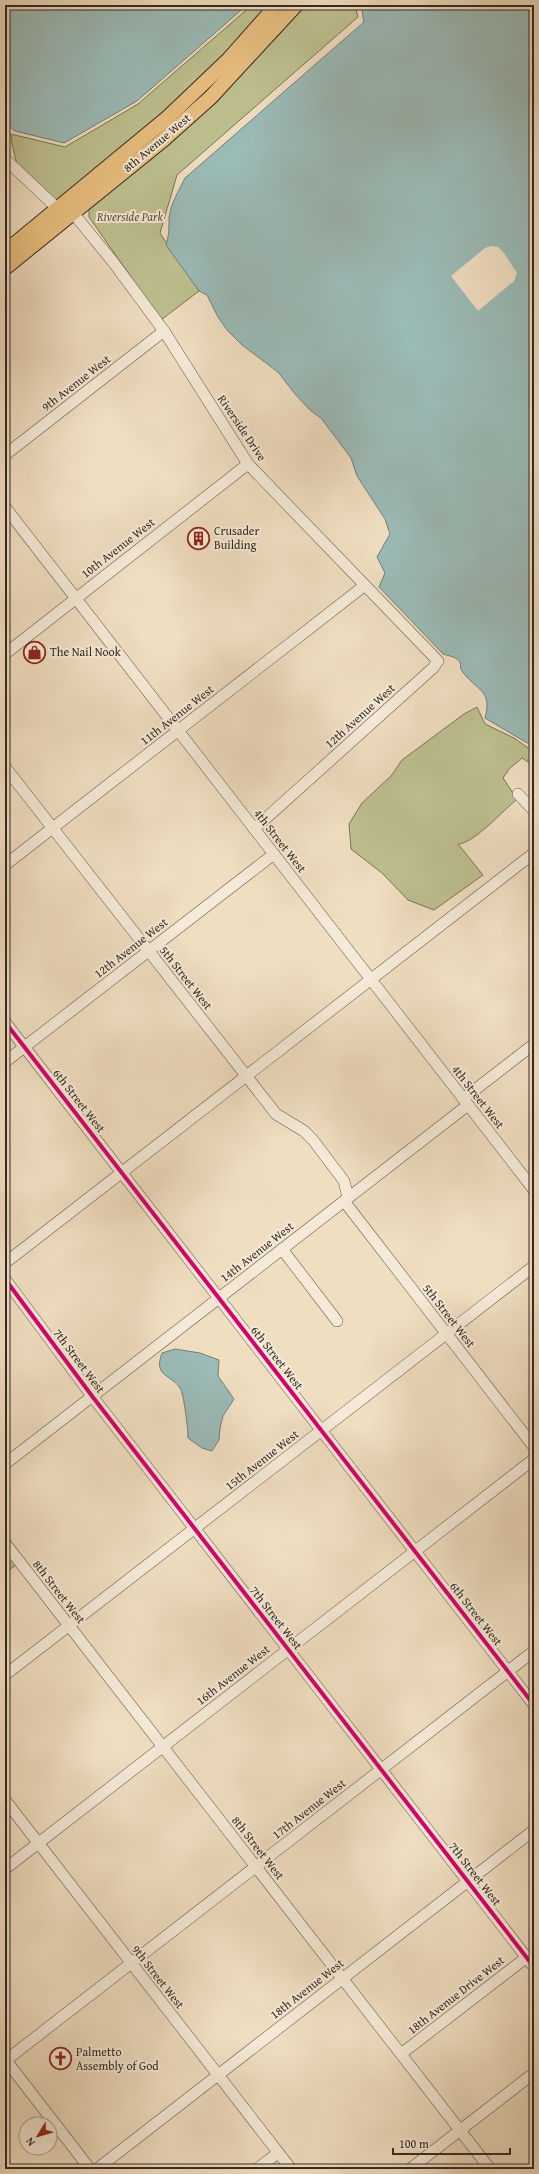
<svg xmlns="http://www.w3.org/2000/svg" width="539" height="2174" font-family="'Gentium Book Plus',serif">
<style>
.green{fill:#bec090;stroke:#7a7459}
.water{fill:#9bbbb7;stroke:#72807b}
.pier{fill:#f0dec1}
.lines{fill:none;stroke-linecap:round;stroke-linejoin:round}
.minor-casing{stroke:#64564a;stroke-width:12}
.major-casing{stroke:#352822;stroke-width:16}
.minor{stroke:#f5ead7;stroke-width:11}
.major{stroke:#e8bf80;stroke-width:14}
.cycleway-casing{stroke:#f5ead7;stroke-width:6}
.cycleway{stroke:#d6006c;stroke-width:4}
.labels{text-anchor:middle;stroke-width:4;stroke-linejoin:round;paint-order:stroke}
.street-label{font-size:12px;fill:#352822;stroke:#f5ead7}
.park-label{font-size:12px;font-style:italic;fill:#574e3e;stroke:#f5ead7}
.poi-label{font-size:12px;fill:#352822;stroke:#f5ead7;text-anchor:start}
</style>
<rect width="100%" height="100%" fill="#f0dec1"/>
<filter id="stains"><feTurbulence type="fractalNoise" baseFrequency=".005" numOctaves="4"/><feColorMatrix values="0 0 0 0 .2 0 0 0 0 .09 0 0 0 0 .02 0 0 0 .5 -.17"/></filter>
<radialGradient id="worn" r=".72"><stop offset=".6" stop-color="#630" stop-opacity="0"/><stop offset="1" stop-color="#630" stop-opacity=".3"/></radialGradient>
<g class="green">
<polygon points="252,5 272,5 197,85 58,202 17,165 12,144 11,134 65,147 138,104"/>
<polygon points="307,5 355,5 358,17 177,175 160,233 199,291 161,320 89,217 89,207"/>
<path d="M477,707L485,724L514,738L534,752V766L522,758L509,769L503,778L517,799C504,810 473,844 458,844L483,875L434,910L408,900L382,873L351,849L349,824L362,803L391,776L402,760L464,714Z"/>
<polygon points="5,1552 16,1565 5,1573"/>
</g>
<g class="water">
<polygon points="5,5 247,5 137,101 64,143 15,131 5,123"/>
<path d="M361,5H534V747L485,718C493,689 476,691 462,671C460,669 461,665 460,662C457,657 449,656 443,654L379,587L385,573L377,557L390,534L385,519L357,476L351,458L321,418L311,411L295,394L278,372L242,345L227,330L218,317L207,295L199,291L166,245C169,234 169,231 169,220C169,206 179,191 185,178L364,22Z"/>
<path d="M175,1349L200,1353L219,1360L218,1376L234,1399L223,1416L220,1428L219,1440L212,1451L202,1448L188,1438C188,1429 184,1394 180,1388C171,1374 153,1377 162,1353Z"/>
</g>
<polygon class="pier" points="491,246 498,247 504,253 517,273 514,281 478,311 451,276 485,248"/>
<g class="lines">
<defs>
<g id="minor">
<polyline points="5,159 57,208"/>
<polyline points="73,213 113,262 164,331 248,464 438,661 433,668 254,829"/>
<polyline points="5,455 164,331"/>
<polyline points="5,507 534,1190"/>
<polyline points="5,654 248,464"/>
<polyline points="5,767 276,1114 304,1131 313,1140 344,1181 348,1198"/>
<polyline points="518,794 534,811"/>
<polyline points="5,865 364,586"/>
<polyline points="5,1022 534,1705"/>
<polyline points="5,1062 274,854"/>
<polyline points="463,1099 534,1044"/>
<polyline points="344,1201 534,1447"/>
<polyline points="282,1249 337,1321"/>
<polyline points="5,1263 534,853"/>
<polyline points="5,1279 92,1396 534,1967"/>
<polyline points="5,1464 468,1105"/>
<polyline points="5,1543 490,2169"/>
<polyline points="5,1675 534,1266"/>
<polyline points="5,1800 291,2169"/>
<polyline points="5,1869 534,1459"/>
<polyline points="401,2054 527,1957"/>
<polyline points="5,2059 90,2169"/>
<polyline points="5,2061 534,1651"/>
<polyline points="97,2169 534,1830"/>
<polyline points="257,2169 278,2153"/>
<polyline points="410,2169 534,2073"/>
</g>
<g id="major">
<polyline points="5,252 166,119 229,59 277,5"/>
<polyline points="5,268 163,140 211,97 296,5"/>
</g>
</defs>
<use href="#minor" class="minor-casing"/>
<use href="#major" class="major-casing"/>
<use href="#minor" class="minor"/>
<use href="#major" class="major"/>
<defs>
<g id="cycleway">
<polyline points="5,1022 534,1705"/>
<polyline points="5,1279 92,1396 534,1967"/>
</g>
</defs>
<use href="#cycleway" class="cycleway-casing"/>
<use href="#cycleway" class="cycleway"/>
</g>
<defs>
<symbol id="building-ring" viewBox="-11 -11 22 22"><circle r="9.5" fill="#f5ead7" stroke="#8f2418" stroke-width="1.5"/><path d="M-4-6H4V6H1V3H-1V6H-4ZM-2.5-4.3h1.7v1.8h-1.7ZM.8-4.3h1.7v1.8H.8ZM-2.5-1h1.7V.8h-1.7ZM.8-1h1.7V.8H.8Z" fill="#8f2418"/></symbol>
<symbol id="shop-ring" viewBox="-11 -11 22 22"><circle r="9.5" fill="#f5ead7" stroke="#8f2418" stroke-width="1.5"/><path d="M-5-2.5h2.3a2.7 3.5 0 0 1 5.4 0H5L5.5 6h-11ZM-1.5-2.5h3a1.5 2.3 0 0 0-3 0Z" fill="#8f2418"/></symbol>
<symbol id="church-ring" viewBox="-11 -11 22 22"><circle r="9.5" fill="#f5ead7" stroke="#8f2418" stroke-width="1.5"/><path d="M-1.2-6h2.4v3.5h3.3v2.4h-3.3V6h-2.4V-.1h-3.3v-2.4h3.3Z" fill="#8f2418"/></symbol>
</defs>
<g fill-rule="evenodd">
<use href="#building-ring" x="186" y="526" width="25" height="25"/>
<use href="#shop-ring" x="22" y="640" width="25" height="25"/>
<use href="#church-ring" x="48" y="2046" width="25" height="25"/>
</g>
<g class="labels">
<g class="street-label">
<text transform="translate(157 143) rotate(-40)" y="4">8th Avenue West</text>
<text transform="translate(76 383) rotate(-38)" y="4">9th Avenue West</text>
<text transform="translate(242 428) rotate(56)" y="4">Riverside Drive</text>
<text transform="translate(118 548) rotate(-38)" y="4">10th Avenue West</text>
<text transform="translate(177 715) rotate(-38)" y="4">11th Avenue West</text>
<text transform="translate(360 716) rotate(-42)" y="4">12th Avenue West</text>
<text transform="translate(280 841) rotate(52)" y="4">4th Street West</text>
<text transform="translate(131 948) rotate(-38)" y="4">12th Avenue West</text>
<text transform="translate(186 978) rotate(52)" y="4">5th Street West</text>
<text transform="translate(478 1097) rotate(52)" y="4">4th Street West</text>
<text transform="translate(79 1101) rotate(52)" y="4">6th Street West</text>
<text transform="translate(257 1252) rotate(-38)" y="4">14th Avenue West</text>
<text transform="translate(449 1316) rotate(52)" y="4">5th Street West</text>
<text transform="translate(277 1358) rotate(52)" y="4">6th Street West</text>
<text transform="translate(79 1361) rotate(53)" y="4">7th Street West</text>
<text transform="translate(262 1460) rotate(-38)" y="4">15th Avenue West</text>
<text transform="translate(59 1592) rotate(52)" y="4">8th Street West</text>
<text transform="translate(476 1614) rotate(52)" y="4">6th Street West</text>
<text transform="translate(276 1618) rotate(52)" y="4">7th Street West</text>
<text transform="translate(233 1675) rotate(-38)" y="4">16th Avenue West</text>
<text transform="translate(309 1809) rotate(-38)" y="4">17th Avenue West</text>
<text transform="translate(258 1848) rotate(52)" y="4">8th Street West</text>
<text transform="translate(475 1874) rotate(52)" y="4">7th Street West</text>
<text transform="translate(158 1977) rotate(52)" y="4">9th Street West</text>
<text transform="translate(307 1989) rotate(-38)" y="4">18th Avenue West</text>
<text transform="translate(456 1995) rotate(-38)" y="4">18th Avenue Drive West</text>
</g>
<g class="park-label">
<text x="130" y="221">Riverside Park</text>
</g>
<g class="poi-label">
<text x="214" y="535">Crusader<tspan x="214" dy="14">Building</tspan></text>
<text x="50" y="656">The Nail Nook</text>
<text x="76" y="2056">Palmetto<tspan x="76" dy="14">Assembly of God</tspan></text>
</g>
</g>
<rect width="539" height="2174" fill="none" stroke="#f0dec1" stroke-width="20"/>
<rect x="6" y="6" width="527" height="2162" fill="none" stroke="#352822" stroke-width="2"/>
<rect x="10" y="10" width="519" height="2154" fill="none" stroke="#352822"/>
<g transform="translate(38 2136) rotate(232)"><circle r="19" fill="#f5ead7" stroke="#a89c8f"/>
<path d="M0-3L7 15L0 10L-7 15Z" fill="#8f2418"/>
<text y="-6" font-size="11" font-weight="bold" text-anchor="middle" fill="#352822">N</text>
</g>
<path d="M393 2148v6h117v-6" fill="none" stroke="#352822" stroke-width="2"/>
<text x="399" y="2148" font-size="12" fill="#352822" stroke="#f5ead7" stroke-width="3" paint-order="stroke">100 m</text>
<rect width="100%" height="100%" filter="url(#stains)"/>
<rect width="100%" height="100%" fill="url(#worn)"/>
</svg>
